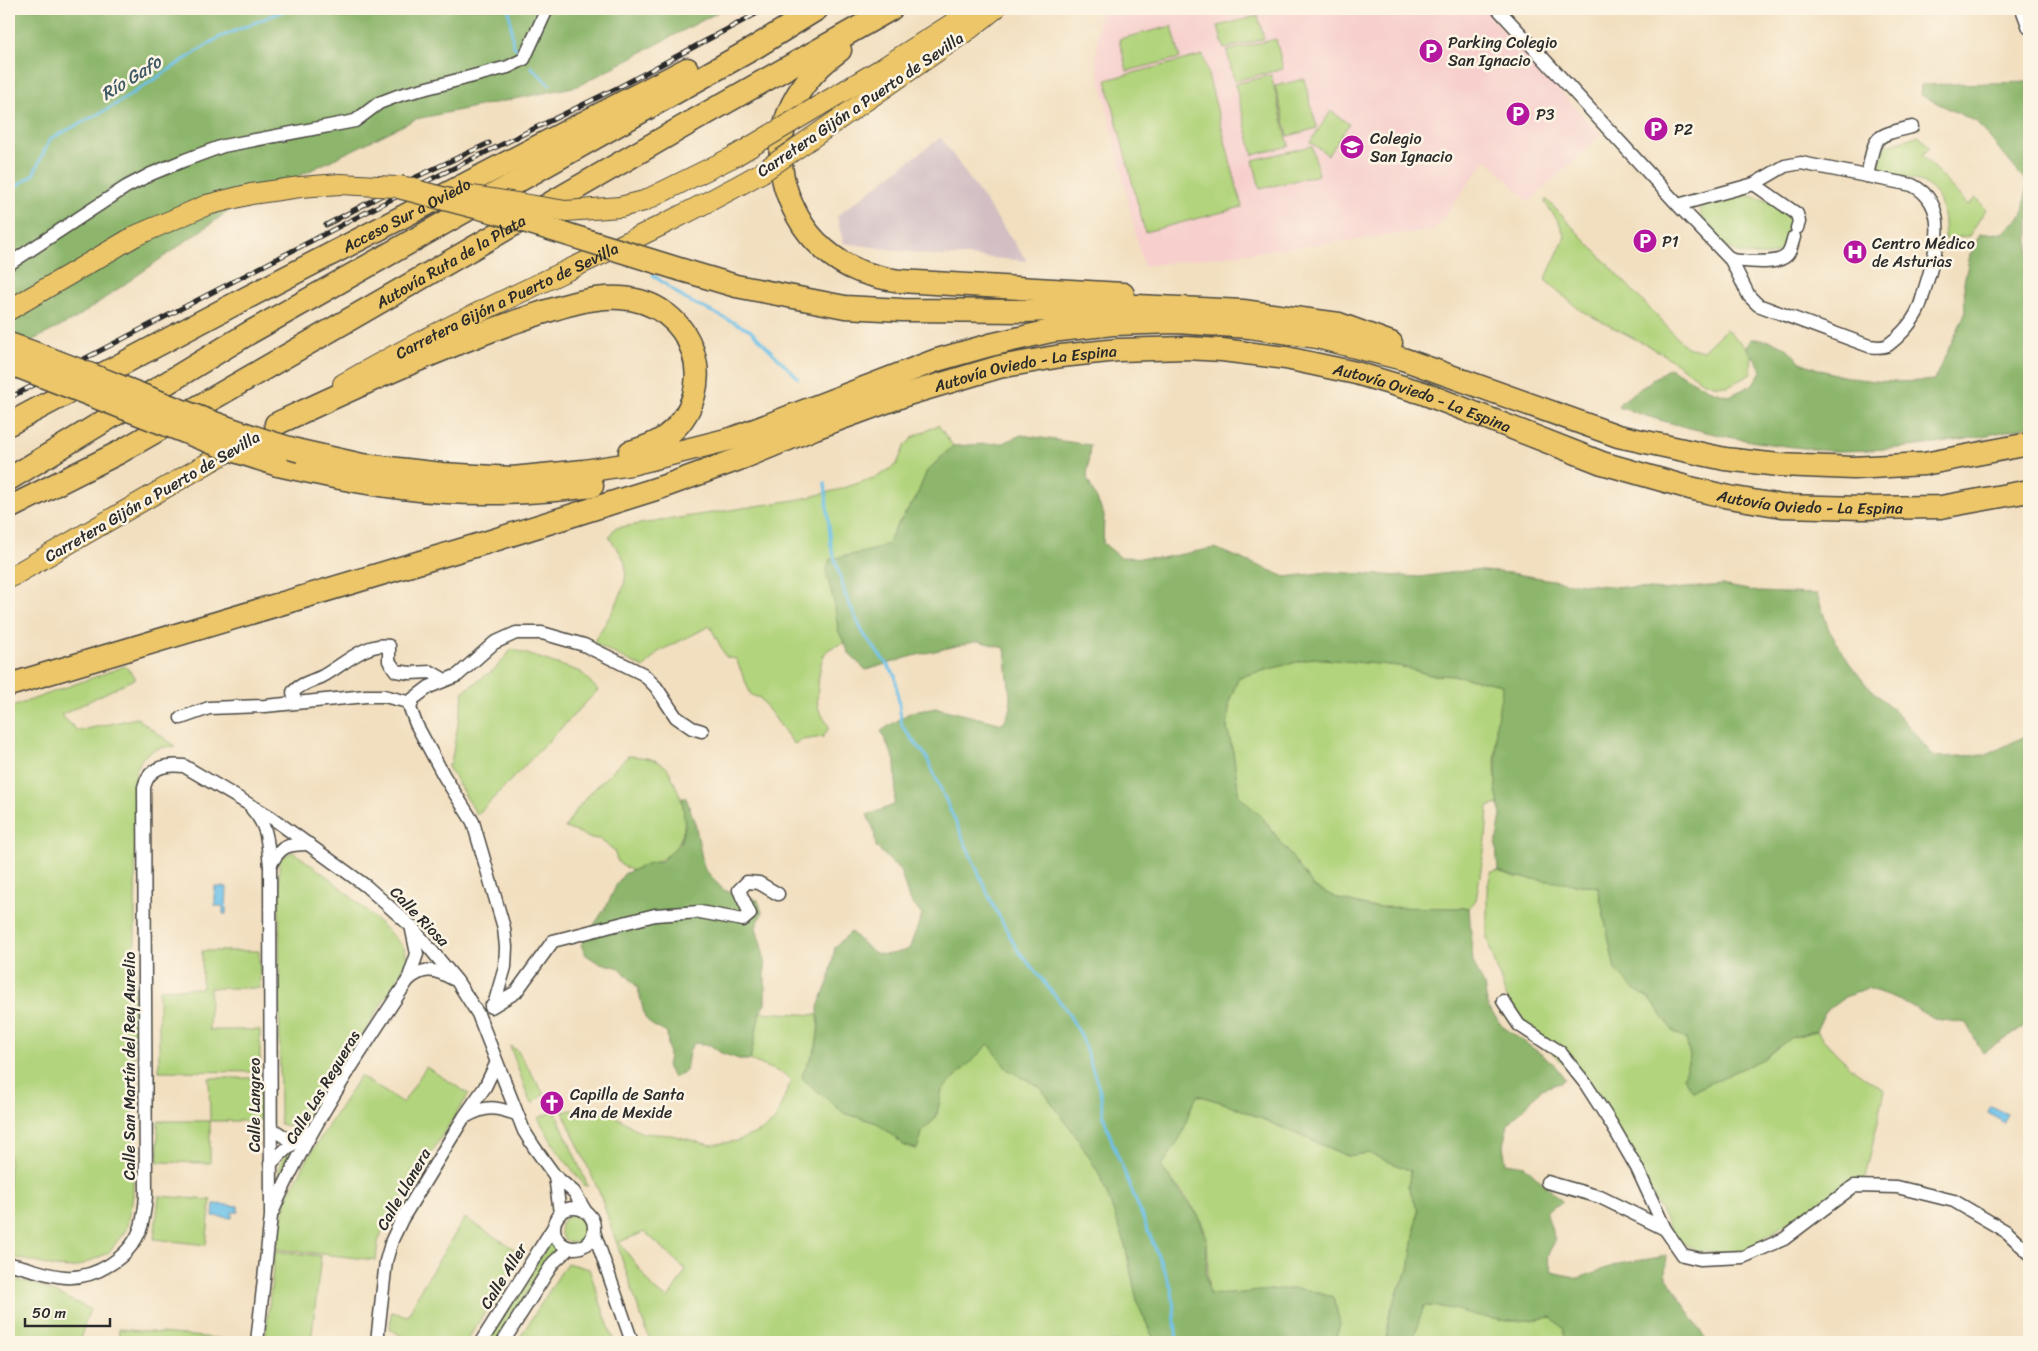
<svg xmlns="http://www.w3.org/2000/svg" width="2038" height="1351" font-family="Sriracha,sans-serif">
<style>
.built{fill:#f7d0cd}
.industrial{fill:#d2bec3}
.green{fill:#b2d47d;stroke:#6e8054;fill-rule:evenodd}
.forest{fill:#8db66c;stroke:#5c704c}
.water{fill:#6cc1e9;stroke:#4c768a}
.lines{fill:none;stroke-linecap:round;stroke-linejoin:round}
.stream{stroke:#6cc1e9;stroke-width:3}
.minor-casing{stroke:#494641;stroke-width:15}
.trunk-casing{stroke:#494641;stroke-width:22}
.motorway-casing{stroke:#494641;stroke-width:25}
.minor{stroke:#fff;stroke-width:12}
.trunk{stroke:#ecc669;stroke-width:20}
.motorway{stroke:#ecc669;stroke-width:22}
.rail-casing{stroke:#2b2b2b;stroke-width:5}
.rail{stroke:#fcf5e5;stroke-width:3;stroke-dasharray:9;stroke-linecap:butt}
.trunk-bridge-casing{stroke:#494641;stroke-width:22;stroke-linecap:butt}
.motorway-bridge-casing{stroke:#494641;stroke-width:25;stroke-linecap:butt}
.trunk-bridge{stroke:#ecc669;stroke-width:20}
.motorway-bridge{stroke:#ecc669;stroke-width:22}
.labels{text-anchor:middle;stroke-width:5;stroke-linejoin:round;paint-order:stroke}
.poi-label{font-size:16px;fill:#2b2b2b;stroke:#fcf5e5;text-anchor:start}
.street-label{font-size:16px;fill:#2b2b2b;stroke:#fcf5e5}
.water-label{font-size:18px;font-style:italic;fill:#3e5864;stroke:#fcf5e5}
</style>
<rect width="100%" height="100%" fill="#fcf5e5"/>
<filter id="ink" filterUnits="userSpaceOnUse"><feTurbulence type="fractalNoise" baseFrequency=".02" numOctaves="2"/><feDisplacementMap in="SourceGraphic" scale="10" xChannelSelector="R" yChannelSelector="G"/><feConvolveMatrix kernelMatrix="1 2 1 2 8 2 1 2 1" color-interpolation-filters="sRGB"/></filter>
<filter id="wash" filterUnits="userSpaceOnUse"><feTurbulence type="fractalNoise" baseFrequency=".0096" numOctaves="4" result="noise"/><feDisplacementMap in="SourceGraphic" scale="20" xChannelSelector="R" yChannelSelector="G"/><feGaussianBlur stdDeviation="1.12" result="paint"/><feColorMatrix in="noise" values="0 0 0 0 0 0 0 0 0 0 0 0 0 0 0 0 0 1.4 0 .05"/><feComposite in="paint" operator="in"/></filter>
<g filter="url(#wash)">
<rect width="100%" height="100%" fill="#f2dfc0"/>
<polygon class="built" points="1099,9 1484,9 1601,135 1529,202 1487,159 1434,230 1143,266 1096,61"/>
<polygon class="industrial" points="941,137 943,141 1027,261 969,256 938,256 844,243 839,227 837,216"/>
<g class="green">
<polygon points="1258,16 1264,39 1224,49 1218,26"/>
<polygon points="1172,26 1180,58 1127,71 1119,39"/>
<polygon points="1276,39 1283,69 1234,81 1227,51"/>
<polygon points="1203,55 1242,207 1145,232 1106,80"/>
<polygon points="1271,75 1289,146 1253,155 1235,84"/>
<polygon points="1304,79 1317,128 1288,136 1275,86"/>
<polygon points="1331,111 1349,124 1328,155 1310,142"/>
<path d="M1919,135L1930,148L1922,155L1968,205L1976,198L1986,209L1969,236L1945,239C1943,184 1933,183 1883,173L1880,170L1879,166L1885,146Z"/>
<polygon points="1312,146 1319,175 1260,189 1253,160"/>
<path d="M1737,195C1753,194 1789,205 1793,223L1784,250C1777,255 1771,255 1762,255C1727,257 1721,241 1701,216L1699,210L1704,205Z"/>
<polygon points="1546,199 1686,347 1703,351 1726,329 1752,353 1751,374 1728,386 1714,385 1702,381 1660,352 1580,310 1545,280 1565,237 1559,222 1545,203"/>
<path d="M938,425L953,446L927,471L915,500L895,528L888,544L870,551L840,557C837,587 831,615 844,643C837,646 828,647 824,655C819,665 816,696 818,707C820,714 827,721 829,728L823,737L802,740L794,744L760,698L751,695L736,659L726,657L710,626L658,652L644,668L593,643C605,623 631,588 625,564C623,554 614,545 609,537L615,528L801,499L841,489L879,476L897,464L904,447L913,437Z"/>
<polygon points="512,649 581,672 598,690 477,815 447,765 451,763 464,691 495,669"/>
<path d="M1312,658L1399,666L1430,675L1458,676L1503,685C1497,722 1491,766 1499,804L1488,807L1486,839L1476,900L1469,908L1370,907L1339,899L1314,887L1262,817L1239,796L1233,752L1227,728L1230,699L1239,677Z"/>
<path d="M125,666L136,678L61,715L78,731L137,718L175,746C154,748 144,750 136,771L133,1196L126,1230L108,1253L74,1268L55,1267L9,1256V708Z"/>
<path d="M628,756C641,757 653,757 665,766C669,769 672,777 674,782C685,804 691,831 673,850C662,863 648,863 633,871L621,865L617,860L614,850L599,839L589,838L580,833L565,828C580,800 605,778 628,756Z"/>
<polygon points="293,852 332,880 369,913 403,946 407,956 405,966 303,1130 280,1124 279,859"/>
<path d="M1498,871L1516,877L1598,887L1615,970L1633,988L1651,1000L1674,1032L1686,1039L1690,1057L1683,1077L1693,1091L1763,1059L1790,1038L1816,1031C1836,1054 1857,1076 1885,1090L1865,1178L1845,1185L1746,1250L1723,1253L1698,1251L1683,1243L1672,1231L1601,1102L1523,1023L1506,996L1487,939V890L1491,872Z"/>
<polygon points="202,951 259,951 260,988 210,988 209,1030 260,1030 260,1072 159,1071 159,989 202,988"/>
<path d="M760,1012L818,1015C820,1042 813,1055 803,1079L844,1113L877,1123L905,1146L917,1149L923,1130L936,1118L942,1090L989,1043L1007,1069L1040,1087L1074,1133L1099,1173L1124,1240L1138,1305L1155,1342H662L650,1340L641,1316L600,1194L563,1112L590,1106L615,1116L642,1133L671,1135L710,1145L737,1141L763,1130L774,1122L791,1081L784,1074L750,1060ZM645,1232L686,1270L668,1299L656,1291L619,1242Z"/>
<polygon points="510,1046 517,1050 544,1094 533,1103 530,1102"/>
<polygon points="426,1067 469,1094 385,1225 378,1242 376,1260 276,1249 287,1197 309,1156 360,1076 403,1103"/>
<polygon points="209,1078 260,1078 260,1121 210,1121 210,1163 158,1162 158,1121 210,1121"/>
<path d="M1197,1095L1230,1105L1347,1156L1368,1153L1411,1171L1408,1186L1418,1210L1409,1270L1399,1288L1389,1315L1387,1342H1334L1340,1324L1262,1291L1226,1295L1209,1294C1207,1275 1209,1261 1207,1243C1205,1214 1178,1189 1161,1167L1170,1154Z"/>
<polygon points="555,1111 588,1186 585,1186 556,1149 538,1118"/>
<path d="M299,1148L279,1184C279,1162 278,1157 299,1148Z"/>
<polygon points="159,1196 211,1200 206,1245 154,1239"/>
<circle cx="574" cy="1229" r="14"/>
<polygon points="465,1218 522,1254 466,1342 411,1342 390,1329 391,1312 408,1316 422,1287"/>
<polygon points="551,1241 558,1249 551,1255 496,1342 487,1342"/>
<polygon points="275,1251 321,1256 311,1342 265,1342"/>
<polygon points="567,1263 589,1269 614,1342 517,1342"/>
<polygon points="9,1278 40,1286 90,1309 79,1342 18,1342 9,1340"/>
<path d="M1424,1306C1451,1306 1467,1313 1493,1319C1512,1323 1532,1320 1551,1317L1564,1329L1565,1342H1412Z"/>
<polygon points="119,1329 245,1341 118,1342"/>
</g>
<g class="forest">
<polygon points="9,9 724,9 578,86 416,119 233,208 75,319 9,352"/>
<path d="M2029,82V426C1968,441 1904,450 1841,451C1829,452 1816,449 1803,448C1740,442 1678,427 1618,407L1620,403L1669,368L1708,389L1729,396L1752,385L1762,370L1747,348L1751,339C1762,339 1775,341 1785,347C1792,352 1797,361 1805,364C1848,382 1889,384 1934,380L1965,314L1964,282L1970,255L1980,234L2003,233L2023,214L2027,183L1977,122L1920,95L1921,85Z"/>
<path d="M1021,435L1090,445L1087,478L1104,515L1103,543L1120,557L1161,558L1215,548L1286,577L1328,572L1420,577L1471,570L1510,573L1570,583L1662,590L1722,585L1758,592L1817,594L1829,630L1850,664L1864,682L1900,716L1934,757L1987,755L2029,734V1023L1983,1053L1966,1023L1934,1019L1901,1000L1867,988L1845,997L1825,1012L1816,1031L1790,1038L1763,1059L1693,1091L1683,1077L1690,1057L1686,1039L1674,1032L1651,1000L1633,988L1615,970L1598,887L1516,877L1498,871L1496,845L1501,815L1496,791V724L1503,685L1458,676L1430,675L1399,666L1312,658L1239,677L1230,699L1227,728L1233,752L1239,796L1262,817L1314,887L1339,899L1370,907L1469,908L1473,962L1484,985L1488,1007L1502,1026L1552,1062L1565,1079L1560,1083L1541,1089L1527,1105L1508,1124L1503,1146L1506,1163L1525,1166L1563,1202L1546,1211L1555,1241L1547,1256L1552,1272L1579,1278L1618,1264L1667,1256L1665,1274L1708,1342H1565L1564,1329L1551,1317C1532,1320 1512,1323 1493,1319C1467,1314 1451,1306 1424,1306L1412,1342H1387L1389,1315L1399,1288L1409,1270L1418,1210L1408,1186L1411,1171L1368,1153L1348,1156L1230,1105L1198,1095L1190,1109L1183,1133L1161,1167L1199,1217L1207,1242L1206,1273L1209,1294C1236,1296 1261,1289 1288,1289C1304,1288 1319,1292 1334,1297L1340,1324L1334,1342H1155L1138,1305L1124,1240L1099,1173L1074,1133L1040,1087L1007,1069L989,1044L942,1090L936,1118L923,1130L917,1149L905,1146L877,1123L844,1113L803,1079L802,1075L816,1048L819,1027L818,1007L829,980L835,947L851,932C875,955 877,960 909,949L922,915L909,899L900,870L876,847L874,830L867,815L894,805L896,783L895,761L881,731L911,712L937,708L1003,724L1011,708L1005,648L978,641L913,656L866,670L850,655L838,630L835,607L826,572L830,559L870,551L888,544L895,528L915,500L927,471L953,446L1003,443Z"/>
<polygon points="682,798 686,798 695,823 704,868 723,890 758,900 762,913 756,927 765,960 765,1004 760,1012 750,1060 742,1060 721,1053 710,1045 694,1043 689,1051 686,1071 673,1078 667,1066 669,1056 667,1033 652,1025 645,1018 638,988 620,968 597,962 586,955 581,945 607,905 617,884 624,874 649,863 662,861 680,843 685,827"/>
</g>
<g class="water">
<polygon points="215,887 227,887 226,914 223,914 223,906 215,906"/>
<polygon points="1991,1106 2008,1114 2003,1123 1999,1119 1988,1113"/>
<polygon points="214,1204 238,1206 238,1212 232,1212 232,1218 213,1216"/>
</g>
<g class="lines">
<g class="stream">
<polyline points="509,9 513,45 518,50"/>
<polyline points="531,67 550,85"/>
<polyline points="9,191 33,175 50,139 110,108 218,38 288,9"/>
<polyline points="653,275 685,299 750,330 798,378"/>
<polyline points="825,483 831,546 846,597 863,633 895,675 902,726 926,756 992,903 1017,949 1065,1008 1081,1035 1100,1091 1104,1118 1113,1144 1172,1290 1177,1342"/>
</g>
</g>
</g>
<g filter="url(#ink)">
<g class="lines">
<defs>
<g id="minor">
<path d="M1498,9L1678,205L1731,260L1749,296L1758,305L1869,346C1875,347 1882,348 1888,345C1898,338 1910,325 1916,314C1921,306 1923,294 1926,285C1936,253 1951,204 1912,185L1801,163L1785,166L1754,184L1678,205"/>
<polyline points="2022,9 2029,28"/>
<path d="M1867,176C1876,135 1871,137 1912,127"/>
<polyline points="1754,184 1797,214 1799,222 1797,228"/>
<path d="M1731,260C1745,261 1777,266 1787,255C1791,251 1792,243 1794,237"/>
<polyline points="9,264 126,187 151,174 185,160 223,146 355,121 379,103 400,95 508,67 524,59 547,9"/>
<path d="M295,702L293,692C301,683 313,681 323,676C343,665 366,642 389,646V661L396,671L410,673L431,672L445,680"/>
<polyline points="181,718 209,708 265,706 366,696 384,696 412,703"/>
<path d="M252,809C269,828 267,842 270,866L271,1216L257,1342"/>
<path d="M270,866C280,846 287,844 309,844"/>
<path d="M408,980C424,966 435,969 453,979"/>
<polyline points="1503,1001 1519,1025 1560,1052 1585,1083 1612,1125 1637,1168 1665,1229 1683,1255 1700,1259 1743,1257 1784,1239 1854,1186 1897,1187 1954,1201 2007,1232 2029,1253"/>
<polyline points="494,1005 505,967 506,947 504,928 473,822 444,776 416,724 410,708 413,699 429,687 458,675 494,643 516,633 542,633 584,645 643,674 656,687 676,717 692,728 702,731"/>
<polyline points="491,1007 516,992 553,941 655,915 700,912 743,920 750,914 739,890 747,882 759,883 778,894"/>
<path d="M467,1116C487,1105 495,1107 516,1114"/>
<polyline points="271,1128 286,1138 297,1141"/>
<polyline points="270,1164 286,1149 309,1132"/>
<polyline points="555,1176 560,1213"/>
<polyline points="1547,1182 1600,1197 1665,1229"/>
<circle cx="574" cy="1228" r="20"/>
<path d="M273,1211C307,1131 360,1052 408,980L417,954L412,930"/>
<polyline points="594,1232 632,1342"/>
<path d="M9,1264C28,1267 46,1276 65,1277C95,1279 129,1258 140,1230C144,1219 145,1207 146,1196L144,787C149,767 165,764 184,766L272,818L366,886L412,927L457,981L478,1014L524,1131L534,1147L555,1176L574,1192L586,1212"/>
<polyline points="377,1342 386,1261 392,1240 402,1219 464,1117 485,1087 496,1064"/>
<polyline points="481,1342 553,1228"/>
<polyline points="503,1342 553,1263 569,1248"/>
</g>
<g id="trunk">
<polyline points="817,107 886,66 975,9"/>
<polyline points="813,137 971,28 995,9"/>
<polyline points="620,207 644,201 735,156"/>
<polyline points="9,310 135,236 207,205 251,194 300,187 340,184"/>
<path id="s1" d="M343,384C478,305 625,250 761,173"/>
<polyline points="9,578 241,444"/>
</g>
<g id="motorway">
<path d="M840,50C783,91 763,154 798,217C811,241 834,261 859,271C873,276 886,279 900,281L1123,294"/>
<polyline points="682,270 736,286 845,307 902,310 1026,311 1137,306 1243,311 1339,324 1391,343"/>
<path id="s2" d="M9,424L229,307L687,69"/>
<path d="M276,424C356,387 437,349 520,320C551,310 587,296 620,298C694,301 725,391 665,437C655,445 643,448 630,452"/>
<polyline points="300,451 362,465 442,474 512,478 584,471 631,464 734,438 937,360 990,345 1051,331 1113,324 1177,322 1250,327 1317,337 1403,359 1618,436 1725,459 1779,465 1853,468 1924,464 2029,444"/>
<path d="M278,465C319,474 360,483 402,488C465,496 529,494 592,486"/>
<polyline points="9,479 249,333 754,48 817,9"/>
<path id="s3" d="M9,508L120,452L686,125L891,9"/>
<path id="s4" d="M9,685L491,541L662,487L742,458L815,428L908,394L999,367L1061,356L1118,350L1186,348L1222,350L1286,358L1356,373L1423,393L1602,463L1690,488L1729,497L1782,506L1862,508L1941,507L2029,491"/>
</g>
</defs>
<use href="#minor" class="minor-casing"/>
<use href="#trunk" class="trunk-casing"/>
<use href="#motorway" class="motorway-casing"/>
<use href="#minor" class="minor"/>
<use href="#trunk" class="trunk"/>
<use href="#motorway" class="motorway"/>
<defs>
<g id="rail">
<polyline points="326,225 414,178 489,143"/>
<polyline points="9,398 415,187 621,86 765,9"/>
</g>
</defs>
<use href="#rail" class="rail-casing"/>
<use href="#rail" class="rail"/>
<defs>
<g id="trunk-bridge">
<polyline points="735,156 817,107"/>
<polyline points="761,173 813,137"/>
<polyline points="340,184 415,188"/>
<polyline points="461,194 566,211 620,207"/>
</g>
<g id="motorway-bridge">
<polyline points="399,187 495,212 682,270"/>
<path d="M9,344C107,378 200,423 300,451"/>
<polyline points="9,363 226,448 278,465"/>
</g>
</defs>
<use href="#trunk-bridge" class="trunk-bridge-casing"/>
<use href="#motorway-bridge" class="motorway-bridge-casing"/>
<use href="#trunk-bridge" class="trunk-bridge"/>
<use href="#motorway-bridge" class="motorway-bridge"/>
</g>
</g>
<defs>
<symbol id="parking-disc" viewBox="-11 -11 22 22"><circle r="9.5" fill="#b5179e" stroke="#fcf5e5"/><path d="M-3.5-5.5H1a3.5 3.5 0 0 1 0 7H-1V5.5H-3.5ZM-1-3.4V-.6H.8a1.4 1.4 0 0 0 0-2.8Z" fill="#fff"/></symbol>
<symbol id="school-disc" viewBox="-11 -11 22 22"><circle r="9.5" fill="#b5179e" stroke="#fcf5e5"/><path d="M0-5L7-2L0 1L-7-2ZM-4 1L0 2.5L4 1V4Q0 6-4 4Z" fill="#fff"/></symbol>
<symbol id="hospital-disc" viewBox="-11 -11 22 22"><circle r="9.5" fill="#b5179e" stroke="#fcf5e5"/><path d="M-5-5h3v3.5h4V-5h3V5h-3V1.5h-4V5h-3Z" fill="#fff"/></symbol>
<symbol id="church-disc" viewBox="-11 -11 22 22"><circle r="9.5" fill="#b5179e" stroke="#fcf5e5"/><path d="M-1.2-6h2.4v3.5h3.3v2.4h-3.3V6h-2.4V-.1h-3.3v-2.4h3.3Z" fill="#fff"/></symbol>
</defs>
<g fill-rule="evenodd">
<use href="#parking-disc" x="1417" y="37" width="28" height="28"/>
<use href="#parking-disc" x="1504" y="100" width="28" height="28"/>
<use href="#parking-disc" x="1642" y="115" width="28" height="28"/>
<use href="#school-disc" x="1338" y="133" width="28" height="28"/>
<use href="#parking-disc" x="1631" y="227" width="28" height="28"/>
<use href="#hospital-disc" x="1841" y="238" width="28" height="28"/>
<use href="#church-disc" x="538" y="1089" width="28" height="28"/>
</g>
<g class="labels">
<g class="poi-label">
<text x="1448" y="48">Parking Colegio<tspan x="1448" dy="18">San Ignacio</tspan></text>
<text x="1536" y="120">P3</text>
<text x="1674" y="135">P2</text>
<text x="1370" y="144">Colegio<tspan x="1370" dy="18">San Ignacio</tspan></text>
<text x="1662" y="247">P1</text>
<text x="1872" y="249">Centro Médico<tspan x="1872" dy="18">de Asturias</tspan></text>
<text x="570" y="1100">Capilla de Santa<tspan x="570" dy="18">Ana de Mexide</tspan></text>
</g>
<g class="street-label">
<text transform="translate(860 104) rotate(-34)" y="6">Carretera Gijón a Puerto de Sevilla</text>
<text dy="6" stroke="none"><textPath href="#s2" startOffset="449">Acceso Sur a Oviedo</textPath></text>
<text dy="6" stroke="none"><textPath href="#s3" startOffset="506">Autovía Ruta de la Plata</textPath></text>
<text dy="6" stroke="none"><textPath href="#s1" startOffset="184">Carretera Gijón a Puerto de Sevilla</textPath></text>
<text dy="6" stroke="none"><textPath href="#s4" startOffset="1066">Autovía Oviedo - La Espina</textPath></text>
<text dy="6" stroke="none"><textPath href="#s4" startOffset="1471">Autovía Oviedo - La Espina</textPath></text>
<text transform="translate(152 496) rotate(-30)" y="6">Carretera Gijón a Puerto de Sevilla</text>
<text dy="6" stroke="none"><textPath href="#s4" startOffset="1876">Autovía Oviedo - La Espina</textPath></text>
<text transform="translate(420 916) rotate(46)" y="6">Calle Riosa</text>
<text transform="translate(129 1066) rotate(-90)" y="6">Calle San Martín del Rey Aurelio</text>
<text transform="translate(322 1087) rotate(-59)" y="6">Calle Las Regueras</text>
<text transform="translate(254 1105) rotate(-90)" y="6">Calle Langreo</text>
<text transform="translate(403 1189) rotate(-60)" y="6">Calle Llanera</text>
<text transform="translate(503 1276) rotate(-58)" y="6">Calle Aller</text>
</g>
<g class="water-label">
<text transform="translate(131 78) rotate(-32)" y="6">Río Gafo</text>
</g>
</g>
<rect width="2038" height="1351" fill="none" stroke="#fcf5e5" stroke-width="30"/>
<path d="M25 1318v8h85v-8" fill="none" stroke="#2b2b2b" stroke-width="2.5"/>
<text x="32" y="1318" font-size="15" fill="#2b2b2b" stroke="#fcf5e5" stroke-width="4" paint-order="stroke">50 m</text>
</svg>
